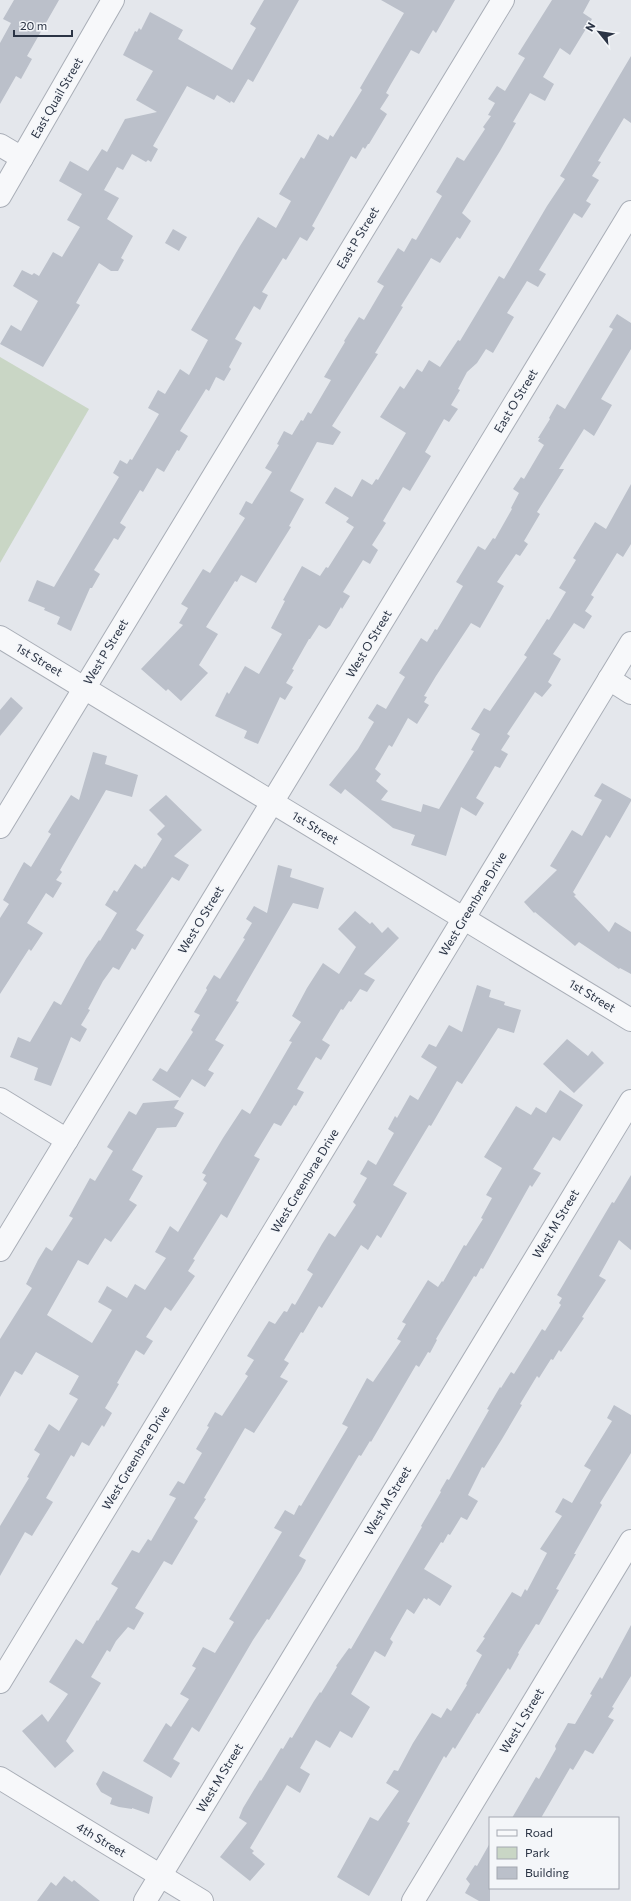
<svg xmlns="http://www.w3.org/2000/svg" width="631" height="1901" font-family="Commissioner,sans-serif">
<style>
.green{fill:#c9d6c5}
.building{fill:#bbc0ca}
.lines{fill:none;stroke-linecap:round;stroke-linejoin:round}
.minor-casing{stroke:#a9aeb7;stroke-width:24}
.minor{stroke:#f7f8fa;stroke-width:22}
.labels{text-anchor:middle;stroke-width:3;stroke-linejoin:round;paint-order:stroke}
.street-label{font-size:12px;fill:#2b3445;stroke:#f4f6f9}
</style>
<rect width="100%" height="100%" fill="#e4e7ec"/>
<polygon class="green" points="0,357 89,409 0,563"/>
<g class="building">
<polygon points="14,0 59,0 27,56 32,59 21,79 16,76 0,104 0,43 11,23 3,19"/>
<polygon points="264,0 299,0 253,82 248,79 234,103 231,101 230,103 217,95 214,100 187,86 153,146 158,149 151,162 148,160 146,162 132,154 123,170 117,167 104,190 119,198 107,219 133,236 121,258 124,260 118,271 111,271 99,263 76,303 80,305 43,367 0,344 11,325 21,331 38,301 13,286 22,270 32,275 34,273 39,276 53,252 62,257 80,227 67,220 82,194 59,181 70,161 88,171 102,149 107,152 125,119 157,112 136,100 153,71 123,55 135,31 137,32 139,28 141,30 150,12 183,30 178,39 232,70 256,28 250,24"/>
<polygon points="381,0 455,0 436,33 433,30 419,54 411,50 391,84 386,93 389,95 380,109 387,114 369,144 368,144 365,149 363,147 356,159 351,156 312,226 315,228 307,241 300,237 286,260 283,258 270,279 262,292 268,295 260,310 254,306 235,339 242,343 229,367 231,369 224,381 216,377 209,391 206,389 180,431 188,436 179,451 177,450 164,472 157,468 143,492 140,490 120,523 126,527 118,540 114,538 94,570 100,574 92,588 90,588 71,631 57,624 60,617 44,610 45,608 28,601 37,580 54,587 119,477 113,473 120,460 127,464 130,459 132,460 159,414 148,408 158,390 165,394 180,369 189,375 208,340 191,330 240,246 258,217 276,228 291,201 279,194 301,157 304,159 318,134 328,140 330,135 333,137 362,90 360,88 404,13"/>
<polygon points="552,0 590,0 583,13 592,19 570,55 560,48 543,77 554,84 545,101 530,93 513,122 516,123 500,151 462,213 471,221 460,239 457,237 440,263 431,258 401,306 403,307 375,353 378,354 332,426 341,432 333,445 317,442 290,491 304,499 289,526 291,527 256,583 241,575 237,582 235,581 206,627 218,634 199,665 208,673 181,701 168,689 166,691 141,669 183,625 179,623 188,608 181,604 203,569 210,573 245,518 239,514 246,501 252,504 272,472 265,468 279,445 277,444 284,431 292,435 301,420 303,421 308,412 311,414 331,380 324,377 345,342 344,341 359,317 364,320 384,286 377,282 398,248 404,252 412,238 416,240 442,196 436,192 457,157 464,161 485,129 483,127 491,116 488,115 495,103 488,99 497,86 505,91 525,58 518,54"/>
<polygon points="631,56 631,123 624,118 598,161 601,162 592,176 599,180 586,201 591,204 582,218 574,213 539,270 546,274 538,287 527,281 507,313 514,317 493,353 486,349 477,363 467,372 458,389 460,390 451,405 458,409 449,422 444,419 425,452 431,456 410,491 403,487 383,521 386,523 372,545 378,550 370,564 363,560 343,592 350,596 342,609 341,607 330,626 326,629 319,625 310,639 309,639 292,669 294,670 286,683 293,687 285,700 280,697 258,744 244,738 247,731 215,716 227,692 229,694 245,666 259,674 282,634 271,628 285,601 283,600 302,566 320,576 326,567 328,568 354,527 346,522 349,518 325,503 335,487 352,497 362,479 372,485 376,479 378,480 406,433 380,417 400,386 404,389 417,369 422,372 429,360 440,367 458,340 460,341 499,276 504,279 547,206 565,179 560,176"/>
<polygon points="173,229 187,237 179,251 165,243"/>
<polygon points="617,314 631,323 631,349 601,399 612,405 594,436 584,429 559,469 564,469 537,512 540,514 524,541 528,544 520,556 516,554 497,582 504,586 480,628 471,623 436,676 424,696 427,697 424,702 429,705 417,724 408,718 392,747 389,745 375,769 381,774 376,781 388,791 381,800 421,812 423,804 439,809 474,751 471,750 480,734 471,729 484,708 490,711 527,657 524,655 547,619 549,620 566,592 559,588 576,560 573,558 595,522 606,529 631,484 631,544 623,557 617,553 591,595 594,597 585,611 592,616 584,629 574,623 553,654 561,659 548,682 552,685 542,697 535,692 507,734 510,736 501,750 508,754 500,768 495,766 476,798 484,803 476,816 461,807 446,856 411,845 415,835 393,828 345,789 341,794 329,785 358,749 374,722 368,718 377,704 386,709 405,677 399,673 421,638 427,642 435,629 437,630 463,586 456,582 478,546 485,550 493,538 495,539 512,509 511,508 519,493 513,489 521,477 524,479 544,445 538,441 540,438 538,438 550,419 549,418 557,404 565,409 613,329 609,327"/>
<polygon points="11,697 23,708 0,736 0,710"/>
<polygon points="93,752 107,756 105,764 138,775 132,797 106,790 60,870 62,872 56,880 62,883 53,898 46,893 27,923 43,933 31,951 29,949 0,994 0,918 9,904 3,900 24,862 31,867 51,834 48,832 71,795 79,800"/>
<polygon points="602,783 631,799 631,801 610,838 606,835 573,892 576,895 574,896 609,932 615,922 631,932 631,974 620,968 619,969 579,942 575,946 535,912 534,913 524,902 557,870 550,866 572,830 582,836 602,800 594,796"/>
<polygon points="166,795 202,830 174,856 189,865 179,881 172,877 136,930 144,935 135,950 132,948 119,970 113,967 103,981 88,1009 90,1010 81,1025 87,1029 80,1042 71,1037 51,1086 34,1080 38,1068 10,1057 18,1037 30,1042 54,1001 61,1005 86,959 99,940 100,941 117,913 105,905 114,890 117,892 135,864 142,869 144,866 145,867 162,839 157,834 165,826 149,810"/>
<polygon points="278,865 292,869 290,877 324,888 318,909 293,903 236,1001 239,1002 215,1040 224,1045 208,1070 214,1073 205,1087 192,1079 180,1098 152,1080 160,1068 167,1072 193,1032 191,1030 200,1015 194,1012 207,990 206,988 214,975 220,979 245,939 243,938 252,923 246,919 254,906 267,913"/>
<polygon points="355,911 370,924 372,922 382,933 388,927 399,938 364,974 375,980 367,992 360,989 351,1002 349,1001 343,1010 341,1009 322,1040 330,1045 321,1060 316,1057 297,1089 304,1092 296,1106 294,1105 281,1126 274,1123 254,1156 260,1159 234,1205 227,1218 221,1214 193,1259 195,1260 188,1271 195,1276 171,1311 165,1307 157,1320 146,1337 153,1341 144,1355 136,1350 117,1383 119,1384 105,1408 112,1413 104,1427 102,1425 89,1446 82,1442 74,1457 71,1455 46,1498 53,1502 32,1536 25,1532 0,1576 0,1526 29,1478 27,1477 40,1454 34,1450 49,1424 59,1431 78,1399 69,1394 79,1376 36,1352 22,1375 15,1371 0,1397 0,1339 32,1288 26,1284 38,1260 46,1247 52,1251 73,1218 69,1216 90,1178 95,1181 113,1151 107,1147 129,1111 136,1115 143,1103 179,1100 174,1108 184,1113 176,1127 157,1128 132,1170 143,1176 129,1200 137,1205 111,1242 105,1238 88,1265 78,1260 47,1315 92,1343 112,1310 98,1302 107,1286 127,1298 135,1284 145,1290 166,1258 155,1252 170,1226 178,1232 207,1183 203,1180 206,1175 202,1173 223,1138 242,1109 250,1114 292,1042 289,1041 301,1022 292,1016 307,988 323,963 339,974 356,947 338,929"/>
<polygon points="477,985 491,990 489,997 505,1002 504,1005 521,1010 514,1033 498,1028 462,1084 457,1081 431,1126 429,1125 393,1185 407,1193 381,1238 377,1235 368,1250 361,1245 322,1308 319,1306 303,1333 301,1332 284,1360 289,1363 280,1377 288,1381 254,1433 245,1428 204,1498 206,1499 194,1518 198,1521 172,1565 164,1561 135,1608 144,1613 134,1630 128,1627 116,1641 110,1652 107,1650 91,1677 101,1683 66,1741 74,1751 55,1768 22,1731 42,1714 48,1722 68,1694 49,1682 76,1639 83,1644 97,1620 98,1621 118,1588 111,1584 132,1550 139,1553 148,1539 151,1541 176,1498 169,1495 178,1481 184,1484 202,1453 196,1449 209,1427 207,1426 215,1412 222,1416 248,1376 245,1374 254,1360 247,1356 269,1321 275,1324 284,1311 287,1312 292,1303 295,1305 313,1274 307,1270 322,1244 329,1233 335,1237 356,1205 353,1202 367,1178 360,1174 368,1160 376,1165 394,1133 388,1129 395,1116 397,1118 410,1095 418,1100 437,1067 421,1057 429,1044 436,1047 449,1025 462,1032"/>
<polygon points="567,1039 588,1056 592,1051 604,1063 574,1093 543,1064"/>
<polygon points="560,1090 583,1105 560,1141 553,1137 542,1155 533,1169 541,1173 532,1187 530,1185 483,1269 481,1268 476,1277 474,1276 436,1339 437,1340 430,1353 428,1352 419,1367 416,1365 371,1442 370,1441 361,1456 359,1455 299,1556 306,1560 301,1570 269,1620 267,1619 253,1640 199,1732 192,1727 173,1759 180,1763 171,1778 143,1761 166,1723 171,1727 189,1699 180,1694 196,1668 192,1666 203,1647 215,1653 234,1622 229,1619 282,1532 274,1528 285,1510 294,1515 299,1505 301,1506 348,1427 342,1424 367,1378 373,1382 401,1341 397,1339 406,1324 402,1322 428,1280 438,1287 442,1281 443,1282 464,1245 466,1246 483,1219 481,1218 492,1198 486,1195 502,1168 484,1157 516,1106 531,1115 536,1107 546,1113"/>
<polygon points="631,1175 631,1250 619,1240 599,1276 606,1280 582,1317 584,1318 561,1352 559,1350 553,1360 551,1359 539,1378 537,1376 520,1404 522,1405 502,1439 484,1468 482,1467 468,1495 478,1501 467,1520 461,1517 450,1535 448,1534 443,1543 441,1542 424,1569 452,1586 440,1606 428,1598 427,1600 424,1598 414,1614 407,1609 390,1639 393,1642 385,1657 375,1651 351,1694 370,1707 352,1738 340,1731 330,1748 316,1740 300,1768 310,1774 300,1793 287,1785 250,1848 254,1851 252,1853 265,1864 250,1881 220,1857 247,1823 239,1818 243,1808 260,1780 261,1781 281,1748 283,1749 290,1737 292,1738 314,1701 320,1692 321,1693 337,1667 336,1666 349,1648 351,1649 422,1527 421,1526 441,1492 440,1491 447,1479 449,1480 489,1410 487,1409 500,1387 501,1388 511,1372 514,1374 542,1329 545,1331 561,1305 559,1303 562,1298 557,1295 612,1202 614,1203"/>
<polygon points="614,1405 631,1415 631,1453 600,1503 602,1505 574,1554 576,1554 556,1589 559,1590 552,1602 539,1625 536,1624 518,1653 519,1654 510,1670 508,1668 479,1714 477,1713 455,1749 453,1747 446,1758 444,1756 412,1813 407,1822 410,1823 369,1896 337,1877 370,1817 378,1821 399,1791 386,1783 394,1770 398,1771 413,1743 432,1713 441,1718 447,1708 451,1711 467,1685 466,1684 482,1655 476,1651 485,1638 483,1637 512,1592 521,1597 525,1589 527,1591 547,1553 540,1549 562,1516 555,1512 563,1498 572,1503 591,1470 584,1466 612,1421 607,1418"/>
<polygon points="631,1625 631,1676 612,1707 614,1708 608,1717 614,1720 593,1754 585,1750 573,1770 570,1768 541,1818 512,1818 536,1777 539,1779 556,1749 555,1746 568,1723 575,1724 592,1695 590,1694 600,1677 602,1679"/>
<polygon points="103,1771 153,1797 149,1814 132,1808 132,1809 119,1807 110,1804 112,1798 101,1792 96,1784"/>
<polygon points="490,1843 490,1901 479,1901 465,1893 470,1884 466,1879 475,1865 477,1866"/>
<polygon points="64,1876 72,1882 74,1880 100,1901 37,1901 51,1882 56,1886"/>
</g>
<g class="lines">
<defs>
<g id="minor">
<polyline points="0,145 22,158"/>
<polyline points="0,196 113,0"/>
<polyline points="0,637 631,1020"/>
<polyline points="609,679 631,693"/>
<polyline points="0,827 503,0"/>
<polyline points="0,1099 67,1140"/>
<polyline points="0,1250 631,212"/>
<polyline points="0,1682 631,643"/>
<polyline points="0,1778 202,1901"/>
<polyline points="145,1901 631,1101"/>
<polyline points="413,1901 631,1541"/>
</g>
</defs>
<use href="#minor" class="minor-casing"/>
<use href="#minor" class="minor"/>
</g>
<g class="labels">
<g class="street-label">
<text transform="translate(57 98) rotate(-60)" y="4">East Quail Street</text>
<text transform="translate(358 238) rotate(-59)" y="4">East P Street</text>
<text transform="translate(516 401) rotate(-59)" y="4">East O Street</text>
<text transform="translate(369 644) rotate(-59)" y="4">West O Street</text>
<text transform="translate(106 652) rotate(-59)" y="4">West P Street</text>
<text transform="translate(39 660) rotate(31)" y="4">1st Street</text>
<text transform="translate(315 828) rotate(31)" y="4">1st Street</text>
<text transform="translate(473 904) rotate(-59)" y="4">West Greenbrae Drive</text>
<text transform="translate(201 920) rotate(-59)" y="4">West O Street</text>
<text transform="translate(592 996) rotate(31)" y="4">1st Street</text>
<text transform="translate(305 1181) rotate(-59)" y="4">West Greenbrae Drive</text>
<text transform="translate(556 1224) rotate(-59)" y="4">West M Street</text>
<text transform="translate(136 1458) rotate(-59)" y="4">West Greenbrae Drive</text>
<text transform="translate(388 1501) rotate(-59)" y="4">West M Street</text>
<text transform="translate(522 1721) rotate(-59)" y="4">West L Street</text>
<text transform="translate(220 1778) rotate(-59)" y="4">West M Street</text>
<text transform="translate(101 1840) rotate(31)" y="4">4th Street</text>
</g>
</g>
<rect x="489" y="1817" width="130" height="72" fill="#f4f6f9" stroke="#a4a8b1"/>
<rect x="497" y="1830" width="20" height="6" fill="#f7f8fa" stroke="#a4a8b1"/>
<text x="525" y="1837" font-size="12" fill="#2b3445">Road</text>
<rect x="497" y="1847" width="20" height="12" fill="#c9d6c5" stroke="#a4a8b1"/>
<text x="525" y="1857" font-size="12" fill="#2b3445">Park</text>
<rect x="497" y="1867" width="20" height="12" fill="#bbc0ca" stroke="#a4a8b1"/>
<text x="525" y="1877" font-size="12" fill="#2b3445">Building</text>
<g transform="translate(599 32) rotate(300)" stroke="#f4f6f9" stroke-width="3" paint-order="stroke">
<path d="M0-3L7 15L0 10L-7 15Z" fill="#2b3445"/>
<text y="-6" font-size="11" font-weight="bold" text-anchor="middle" fill="#2b3445">N</text>
</g>
<path d="M14 30v6h58v-6" fill="none" stroke="#2b3445" stroke-width="2"/>
<text x="20" y="30" font-size="12" fill="#2b3445" stroke="#f4f6f9" stroke-width="3" paint-order="stroke">20 m</text>
</svg>
